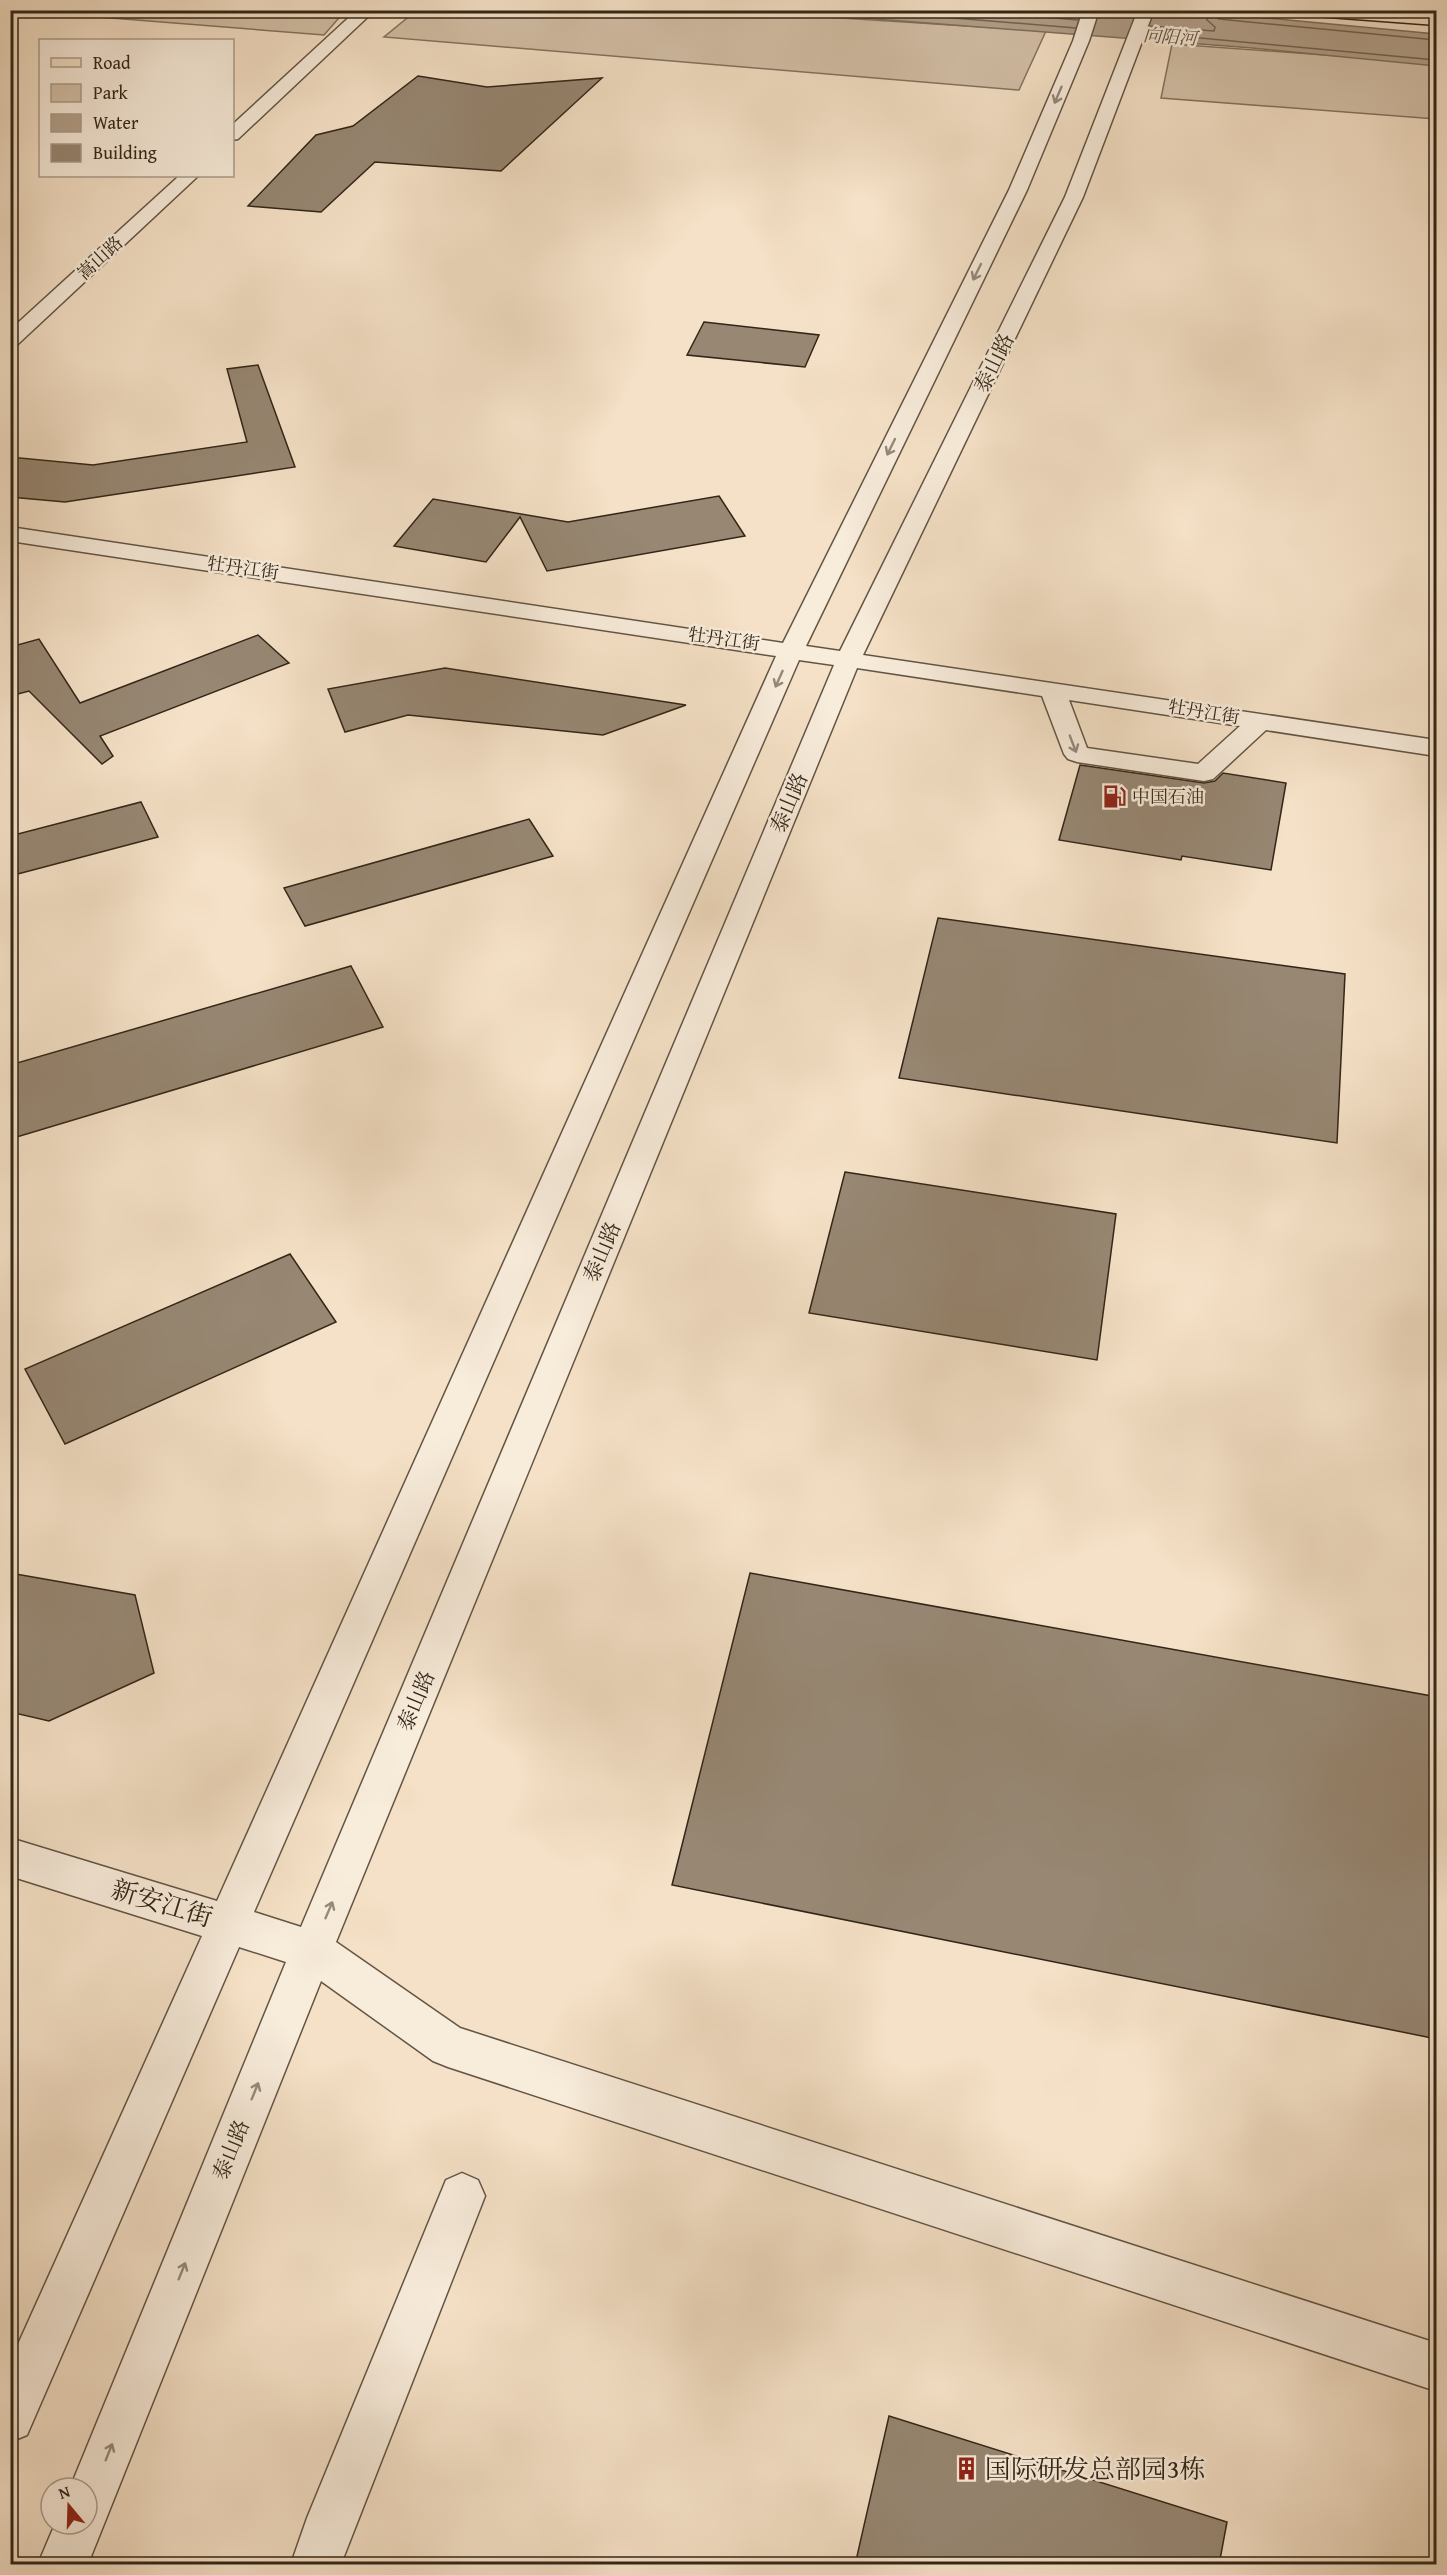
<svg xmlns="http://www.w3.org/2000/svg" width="1447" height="2575" font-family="'Gentium Book Plus','Noto Serif SC',serif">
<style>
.green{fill:#d4c1a9;stroke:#837460;stroke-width:1.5}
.water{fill:#b3a18c;stroke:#7f705e;stroke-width:1.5}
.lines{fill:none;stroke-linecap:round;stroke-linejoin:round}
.shore{stroke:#726452;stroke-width:1.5}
.building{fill:#978773;stroke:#322618;stroke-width:1.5}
.minor-casing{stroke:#635544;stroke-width:3}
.major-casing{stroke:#322618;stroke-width:3}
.minor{fill:#f8ecdb;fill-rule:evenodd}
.major{fill:#f5e1c7;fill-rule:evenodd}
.oneway{stroke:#95897a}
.labels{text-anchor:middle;stroke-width:5;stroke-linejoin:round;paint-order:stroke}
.far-water-label{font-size:18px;font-style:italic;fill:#5f5141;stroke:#f8ecdb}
.far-street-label{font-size:18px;fill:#322618;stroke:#f8ecdb}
.far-poi-label{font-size:18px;fill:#322618;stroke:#f8ecdb;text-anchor:start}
.street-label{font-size:21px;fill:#322618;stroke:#f8ecdb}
.near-street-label{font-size:26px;fill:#322618;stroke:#f8ecdb}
.near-poi-label{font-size:26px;fill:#322618;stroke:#f8ecdb;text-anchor:start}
</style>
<rect width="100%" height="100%" fill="#f5e1c7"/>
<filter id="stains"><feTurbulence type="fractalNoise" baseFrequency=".00333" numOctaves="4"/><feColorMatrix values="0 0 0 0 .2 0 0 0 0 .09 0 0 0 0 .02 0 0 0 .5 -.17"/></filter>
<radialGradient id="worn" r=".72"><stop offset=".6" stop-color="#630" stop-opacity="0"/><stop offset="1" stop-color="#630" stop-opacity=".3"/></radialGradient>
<g class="green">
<polygon points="417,10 731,11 1046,31 1019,90 384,37"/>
<polygon points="23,11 345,11 324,35"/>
<polygon points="1172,44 1436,63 1436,119 1161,98"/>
</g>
<polygon class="water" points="1184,10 1436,34 1436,66 1252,48 772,11"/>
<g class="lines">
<g class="shore">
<polyline points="855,10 1076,28"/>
<polyline points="959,10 1078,20"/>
<polyline points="1213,10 1214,16 1219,19 1436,40"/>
<polyline points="1149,26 1214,31 1215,27 1207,20 1205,10"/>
<polyline points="1147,33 1436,60"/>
</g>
</g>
<g class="building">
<polygon points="418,76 487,87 602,78 501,171 375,162 321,212 248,206 316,135 353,126"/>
<polygon points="704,322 819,335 805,367 687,355"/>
<polygon points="258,365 295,467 65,502 10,497 10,457 93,465 247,442 227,369"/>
<polygon points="719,496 745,536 547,571 520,517 486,562 394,546 433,499 568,522"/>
<polygon points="258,635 289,663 100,736 113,756 102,764 29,691 10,696 10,647 39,639 80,703"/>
<polygon points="445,668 686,705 603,735 408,715 345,732 328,689"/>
<polygon points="1080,765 1204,783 1215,781 1223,773 1286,783 1271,870 1182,856 1181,860 1059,840"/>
<polygon points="141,802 158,837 10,876 10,836"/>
<polygon points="529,819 553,856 305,926 284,888"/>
<polygon points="938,918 1345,974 1337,1143 899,1078"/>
<polygon points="351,966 383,1027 10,1139 10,1065"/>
<polygon points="845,1172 1116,1214 1097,1360 809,1313"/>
<polygon points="290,1254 336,1322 65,1444 25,1369"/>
<polygon points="10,1573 135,1595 154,1673 49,1721 10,1712"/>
<polygon points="750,1573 1437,1697 1437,2039 672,1885"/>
<polygon points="889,2416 1227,2522 1219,2565 855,2565"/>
</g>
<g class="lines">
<defs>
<g id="minor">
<polygon points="357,10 375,10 238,139 232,140 232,125"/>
<path d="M1083,10H1099L1089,41L1027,190L806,646L840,651L1065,197L1138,10H1154L1083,197L863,655L1436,740V756L1266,730L1213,779L1204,781L1077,762L1068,759L1064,754L1042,696L857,668L336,1942L460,2028L1436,2343V2391L448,2067L433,2061L321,1981L88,2564H38L55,2524H87V2488H70L286,1962L239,1947L27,2435L10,2442V2362L202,1936L10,1876V1838L217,1901L776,656L10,541V527L783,643L1009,190L1073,41ZM799,660L834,665L301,1927L254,1912ZM1069,700L1240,726L1198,764L1087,748Z"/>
<polygon points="179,176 198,176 17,345 10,347 10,330"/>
<polygon points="462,2173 478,2180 485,2196 341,2564 291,2564 307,2518 446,2180"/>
</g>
<polygon id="major" points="1293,10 1372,10 1436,15 1436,25 1301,15"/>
</defs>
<use href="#minor" class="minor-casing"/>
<use href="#major" class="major-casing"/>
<use href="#minor" class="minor"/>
<use href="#major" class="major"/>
</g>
<defs><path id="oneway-shaft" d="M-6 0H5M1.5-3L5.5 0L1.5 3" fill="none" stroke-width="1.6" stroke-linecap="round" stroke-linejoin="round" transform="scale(1.5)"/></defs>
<g class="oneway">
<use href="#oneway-shaft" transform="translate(1058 95) rotate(113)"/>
<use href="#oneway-shaft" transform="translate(977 272) rotate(116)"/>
<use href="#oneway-shaft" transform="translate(891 447) rotate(116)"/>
<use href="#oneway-shaft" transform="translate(779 679) rotate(114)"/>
<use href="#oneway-shaft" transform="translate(1073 744) rotate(69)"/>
<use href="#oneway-shaft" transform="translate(329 1910) rotate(-67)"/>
<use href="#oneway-shaft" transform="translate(255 2091) rotate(-68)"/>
<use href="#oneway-shaft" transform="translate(182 2271) rotate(-68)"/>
<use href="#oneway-shaft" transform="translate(109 2452) rotate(-68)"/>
</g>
<defs>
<symbol id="fuel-bare" viewBox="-9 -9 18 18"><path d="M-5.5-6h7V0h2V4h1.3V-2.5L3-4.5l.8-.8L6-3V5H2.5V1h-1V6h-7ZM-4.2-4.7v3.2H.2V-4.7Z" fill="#8f2418" stroke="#f8ecdb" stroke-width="2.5" paint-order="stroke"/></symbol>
<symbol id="building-bare" viewBox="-9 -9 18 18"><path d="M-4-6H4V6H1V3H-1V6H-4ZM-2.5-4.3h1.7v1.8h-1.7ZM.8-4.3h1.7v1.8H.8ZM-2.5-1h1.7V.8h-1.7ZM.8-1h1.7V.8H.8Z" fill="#8f2418" stroke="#f8ecdb" stroke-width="2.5" paint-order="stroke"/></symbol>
</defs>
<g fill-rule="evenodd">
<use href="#fuel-bare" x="1098" y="780" width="33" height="33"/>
<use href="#building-bare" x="950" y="2452" width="33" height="33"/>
</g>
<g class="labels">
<g class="far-water-label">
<text transform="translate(1170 37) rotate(4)" y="6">向阳河</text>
</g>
<g class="far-street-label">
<text transform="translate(100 258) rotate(-43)" y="6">嵩山路</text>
<text transform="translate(243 568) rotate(8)" y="6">牡丹江街</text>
<text transform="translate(724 639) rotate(8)" y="6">牡丹江街</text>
<text transform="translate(1204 712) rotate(9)" y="6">牡丹江街</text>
</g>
<g class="far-poi-label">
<text x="1132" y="803">中国石油</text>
</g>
<g class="street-label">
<text transform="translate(994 363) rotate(-64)" y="7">泰山路</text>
<text transform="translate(789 803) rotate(-67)" y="7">泰山路</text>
<text transform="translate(602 1252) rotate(-67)" y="7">泰山路</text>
<text transform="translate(416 1701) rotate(-67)" y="7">泰山路</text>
<text transform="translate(231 2150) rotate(-68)" y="7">泰山路</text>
</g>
<g class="near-street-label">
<text transform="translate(162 1903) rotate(17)" y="9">新安江街</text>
</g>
<g class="near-poi-label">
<text x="985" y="2478">国际研发总部园3栋</text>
</g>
</g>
<rect width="1447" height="2575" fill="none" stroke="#f5e1c7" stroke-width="36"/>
<rect x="12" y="12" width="1423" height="2551" fill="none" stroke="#322618" stroke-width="3"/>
<rect x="18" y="18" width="1411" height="2539" fill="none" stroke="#322618" stroke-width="1.5"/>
<rect x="39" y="39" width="195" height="138" fill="#f8ecdb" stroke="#a99d8d" stroke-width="1.5"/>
<rect x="51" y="58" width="30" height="9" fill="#f5e1c7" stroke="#a99d8d" stroke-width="1.5"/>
<text x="93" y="69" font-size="18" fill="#322618">Road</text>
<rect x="51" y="84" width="30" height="18" fill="#d4c1a9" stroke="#a99d8d" stroke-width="1.5"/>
<text x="93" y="99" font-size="18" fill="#322618">Park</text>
<rect x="51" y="114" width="30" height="18" fill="#b3a18c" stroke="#a99d8d" stroke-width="1.5"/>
<text x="93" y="129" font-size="18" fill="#322618">Water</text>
<rect x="51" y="144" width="30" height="18" fill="#978773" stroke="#a99d8d" stroke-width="1.5"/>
<text x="93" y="159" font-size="18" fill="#322618">Building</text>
<g transform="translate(69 2506) rotate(341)"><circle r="28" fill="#f8ecdb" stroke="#a99d8d" stroke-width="1.5"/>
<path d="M0-4.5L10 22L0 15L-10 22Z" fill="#8f2418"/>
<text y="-9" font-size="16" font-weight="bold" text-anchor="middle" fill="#322618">N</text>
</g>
<rect width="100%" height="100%" filter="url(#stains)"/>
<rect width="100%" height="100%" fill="url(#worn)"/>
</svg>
